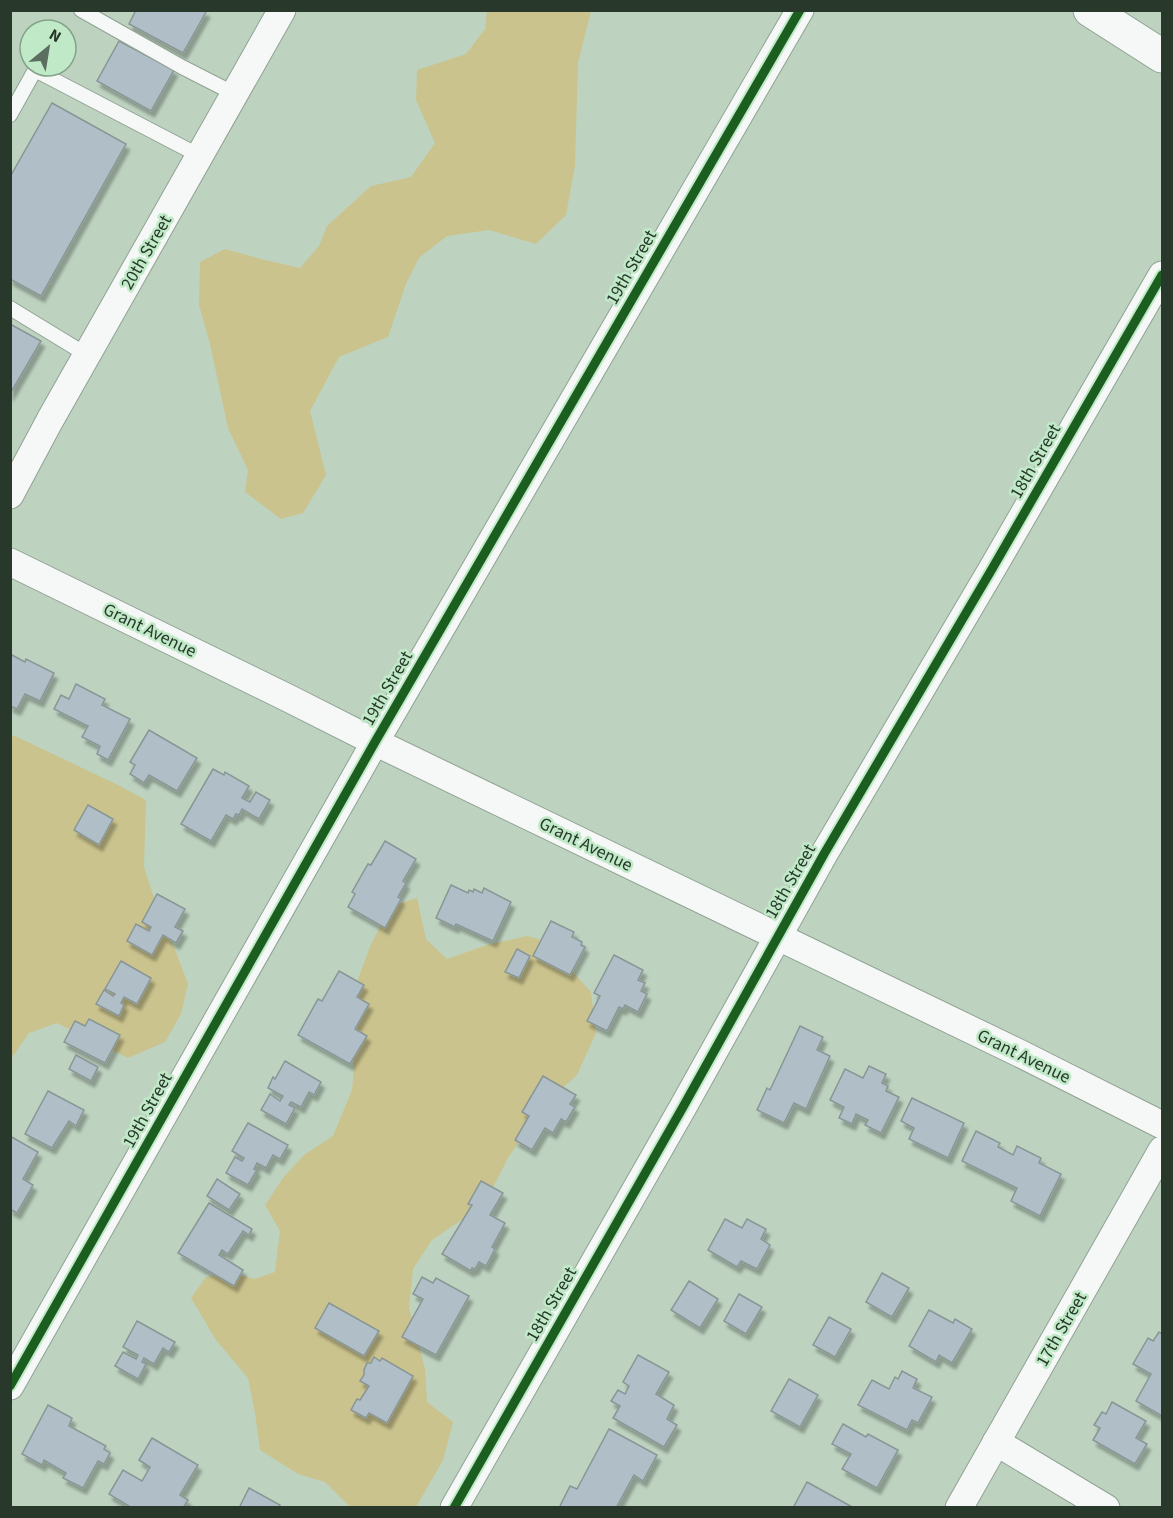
<svg xmlns="http://www.w3.org/2000/svg" width="1173" height="1518" font-family="'Source Sans 3',sans-serif">
<style>
.green{fill:#cac38d}
.building{fill:#afbec7;stroke:#899695;stroke-width:1.5;filter:url(#shadow)}
.lines{fill:none;stroke-linecap:round;stroke-linejoin:round}
.service-casing{stroke:#90a293;stroke-width:16}
.minor-casing{stroke:#90a293;stroke-width:29}
.tertiary-casing{stroke:#90a293;stroke-width:35}
.service{stroke:#f5f8f6;stroke-width:14}
.minor{stroke:#f5f8f6;stroke-width:27}
.tertiary{stroke:#f5f8f6;stroke-width:33}
.cycleway-casing{stroke:#c0eac7;stroke-width:13}
.cycleway{stroke:#1b5e20;stroke-width:9}
.labels{text-anchor:middle;stroke-width:5;stroke-linejoin:round;paint-order:stroke}
.street-label{font-size:18px;fill:#28382b;stroke:#c0eac7}
</style>
<defs>
<filter id="shadow"><feDropShadow dx="3.5" dy="6" stdDeviation="1.5" flood-color="#0004"/></filter>
</defs>
<rect width="100%" height="100%" fill="#bdd3c0"/>
<g class="green">
<polygon points="487,11 591,11 578,63 575,165 566,215 536,244 489,230 447,236 419,258 406,284 388,337 339,357 310,411 326,475 303,513 281,519 245,492 248,470 228,428 210,344 199,305 200,262 225,249 265,260 300,268 319,246 327,226 371,186 411,177 435,143 416,100 417,70 466,54 485,29"/>
<polygon points="11,736 15,736 118,785 146,800 144,867 155,901 176,952 188,984 181,1014 165,1042 128,1058 57,1023 29,1033 11,1059"/>
<polygon points="417,898 426,939 447,959 487,945 527,936 545,941 591,992 596,1033 577,1075 545,1104 508,1158 487,1199 463,1219 432,1240 413,1269 409,1308 425,1369 427,1402 453,1422 443,1460 416,1507 350,1507 325,1482 298,1474 260,1450 255,1413 248,1378 216,1340 191,1298 206,1277 228,1272 254,1279 275,1272 280,1231 265,1205 283,1178 304,1155 333,1136 352,1090 354,1068 352,995 371,944 391,906"/>
</g>
<g class="building">
<polygon points="136,10 204,10 206,12 183,53 129,24"/>
<polygon points="119,41 174,70 151,111 97,81"/>
<polygon points="52,103 126,144 41,296 10,279 10,177"/>
<polygon points="10,324 41,341 10,394"/>
<polygon points="10,654 25,662 26,659 54,673 40,701 25,694 17,709 10,706"/>
<polygon points="76,684 105,699 102,705 130,719 108,760 97,754 100,746 82,737 88,726 54,709 61,695 69,699"/>
<polygon points="149,730 197,758 177,791 149,775 144,783 130,774 135,765 130,762"/>
<polygon points="213,769 224,775 225,772 249,786 242,798 250,802 256,792 270,800 259,819 242,809 239,815 236,814 233,819 226,815 211,841 181,824"/>
<polygon points="88,805 113,819 99,845 74,830"/>
<polygon points="385,841 416,859 403,881 406,883 398,897 401,899 385,928 348,907 355,894 352,892 368,864 371,865"/>
<polygon points="451,885 468,893 469,890 473,892 474,889 482,893 484,888 511,902 493,941 456,924 455,927 436,918"/>
<polygon points="157,894 185,909 175,927 183,931 176,943 163,935 152,955 127,941 136,924 149,931 151,927 142,922"/>
<polygon points="551,921 574,932 572,937 582,942 581,945 585,947 570,975 533,956"/>
<polygon points="517,949 530,956 519,978 505,972"/>
<polygon points="614,955 643,970 638,980 645,983 641,991 647,994 638,1012 625,1005 623,1009 619,1007 607,1031 587,1021 600,996 594,993"/>
<polygon points="121,961 151,978 137,1004 124,997 121,1003 124,1005 119,1016 96,1004 104,990 113,996 115,994 105,989"/>
<polygon points="339,971 364,985 357,997 369,1004 355,1029 367,1036 350,1064 298,1035 318,999 322,1001"/>
<polygon points="89,1019 120,1035 105,1063 64,1042 75,1021 85,1026"/>
<polygon points="800,1026 823,1037 817,1050 830,1056 806,1109 794,1103 784,1123 757,1110 767,1088 770,1090"/>
<polygon points="76,1055 98,1067 91,1081 69,1069"/>
<polygon points="285,1061 321,1082 314,1095 309,1092 301,1107 291,1102 289,1105 295,1108 286,1124 261,1110 270,1094 280,1101 283,1096 268,1088 273,1077 275,1079"/>
<polygon points="869,1066 886,1074 882,1083 888,1086 886,1091 899,1097 881,1133 865,1125 868,1120 856,1114 852,1124 839,1118 844,1107 830,1100 845,1069 863,1078"/>
<polygon points="543,1076 576,1095 570,1104 575,1107 566,1122 561,1119 553,1133 545,1128 532,1150 515,1140 529,1116 522,1112"/>
<polygon points="48,1091 84,1110 76,1126 69,1121 52,1148 25,1134"/>
<polygon points="912,1098 964,1123 948,1158 909,1139 914,1128 901,1121"/>
<polygon points="248,1123 288,1145 280,1159 273,1155 266,1168 257,1163 254,1169 257,1170 248,1185 226,1173 235,1157 242,1161 244,1158 232,1151"/>
<polygon points="976,1131 1000,1143 998,1147 1013,1155 1017,1146 1041,1158 1039,1163 1061,1174 1040,1216 1011,1201 1017,1188 962,1161"/>
<polygon points="10,1136 38,1152 23,1179 33,1185 17,1213 10,1209"/>
<polygon points="217,1179 240,1194 229,1210 207,1196"/>
<polygon points="481,1181 503,1193 490,1215 505,1223 492,1247 495,1249 486,1266 479,1262 475,1269 472,1268 471,1271 442,1254 472,1205 468,1204"/>
<polygon points="209,1203 252,1229 249,1235 243,1231 228,1254 222,1250 219,1255 243,1270 234,1286 178,1253"/>
<polygon points="725,1219 742,1228 747,1219 766,1229 761,1239 770,1245 757,1269 741,1261 737,1267 708,1250"/>
<polygon points="882,1273 909,1288 892,1317 866,1302"/>
<polygon points="422,1277 433,1283 436,1278 469,1296 436,1355 402,1337 423,1299 413,1294"/>
<polygon points="689,1281 718,1299 700,1328 671,1310"/>
<polygon points="739,1294 762,1307 746,1334 724,1321"/>
<polygon points="329,1303 379,1331 364,1356 315,1328"/>
<polygon points="929,1310 953,1323 955,1319 972,1329 952,1363 939,1355 936,1362 909,1346"/>
<polygon points="829,1317 851,1329 835,1357 813,1345"/>
<polygon points="137,1321 175,1342 169,1352 163,1348 154,1364 144,1358 142,1362 146,1364 138,1379 115,1366 123,1352 136,1359 138,1355 123,1347"/>
<polygon points="1159,1332 1162,1334 1162,1416 1136,1401 1151,1374 1133,1364 1148,1338 1153,1341"/>
<polygon points="638,1355 669,1372 656,1394 674,1405 667,1419 677,1425 664,1447 613,1418 620,1406 611,1401 618,1390 625,1394 629,1386 623,1382"/>
<polygon points="374,1357 380,1361 382,1358 413,1376 387,1423 369,1413 366,1418 351,1410 357,1399 360,1400 369,1386 360,1381 364,1375 364,1370 367,1363 371,1363"/>
<polygon points="902,1371 917,1379 913,1388 932,1397 918,1423 912,1420 907,1430 858,1405 872,1380 889,1389 895,1377 898,1379"/>
<polygon points="789,1379 818,1395 800,1427 771,1411"/>
<polygon points="1112,1402 1146,1421 1136,1438 1147,1444 1135,1464 1093,1440 1100,1428 1094,1425 1102,1412 1106,1414"/>
<polygon points="48,1405 72,1418 69,1426 106,1446 104,1449 110,1453 104,1464 98,1461 83,1488 63,1478 66,1473 44,1460 42,1465 22,1454"/>
<polygon points="843,1424 866,1437 868,1434 898,1450 877,1488 842,1469 851,1454 832,1444"/>
<polygon points="609,1429 657,1455 643,1481 634,1475 616,1508 559,1508 570,1486 577,1489"/>
<polygon points="152,1438 198,1465 180,1495 188,1500 183,1508 132,1508 109,1494 123,1470 142,1481 150,1467 139,1460"/>
<polygon points="807,1482 854,1508 793,1508"/>
<polygon points="249,1488 280,1505 279,1508 239,1508"/>
</g>
<g class="lines">
<defs>
<g id="service">
<polyline points="81,10 182,67 235,94"/>
<polyline points="10,115 35,70 200,156"/>
<polyline points="10,308 87,355"/>
</g>
<g id="minor">
<polyline points="10,495 50,420 282,10"/>
<polyline points="10,562 290,699 375,742 1019,1053 1162,1125"/>
<polyline points="10,1386 375,742 800,10"/>
<polyline points="996,1442 1106,1508"/>
<polyline points="454,1508 683,1107 824,854 992,569 1162,275"/>
<polyline points="959,1508 1162,1150"/>
</g>
<polyline id="tertiary" points="1090,10 1162,56"/>
</defs>
<use href="#service" class="service-casing"/>
<use href="#minor" class="minor-casing"/>
<use href="#tertiary" class="tertiary-casing"/>
<use href="#service" class="service"/>
<use href="#minor" class="minor"/>
<use href="#tertiary" class="tertiary"/>
<defs>
<g id="cycleway">
<polyline points="10,1386 375,742 800,10"/>
<polyline points="454,1508 683,1107 824,854 992,569 1162,275"/>
</g>
</defs>
<use href="#cycleway" class="cycleway-casing"/>
<use href="#cycleway" class="cycleway"/>
</g>
<g class="labels">
<g class="street-label">
<text transform="translate(146 252) rotate(-60)" y="6">20th Street</text>
<text transform="translate(631 267) rotate(-60)" y="6">19th Street</text>
<text transform="translate(1035 461) rotate(-60)" y="6">18th Street</text>
<text transform="translate(150 630) rotate(26)" y="6">Grant Avenue</text>
<text transform="translate(387 688) rotate(-60)" y="6">19th Street</text>
<text transform="translate(586 844) rotate(26)" y="6">Grant Avenue</text>
<text transform="translate(790 881) rotate(-60)" y="6">18th Street</text>
<text transform="translate(1024 1056) rotate(26)" y="6">Grant Avenue</text>
<text transform="translate(147 1110) rotate(-61)" y="6">19th Street</text>
<text transform="translate(551 1304) rotate(-60)" y="6">18th Street</text>
<text transform="translate(1061 1329) rotate(-60)" y="6">17th Street</text>
</g>
</g>
<rect width="1173" height="1518" fill="none" stroke="#28382b" stroke-width="24"/>
<g transform="translate(48 48) rotate(30)"><circle r="28" fill="#c0eac7" stroke="#83a389" stroke-width="1.5"/>
<path d="M0-4.5L10 22L0 15L-10 22Z" fill="#5c6e5f"/>
<text y="-9" font-size="16" font-weight="bold" text-anchor="middle" fill="#28382b">N</text>
</g>
</svg>
